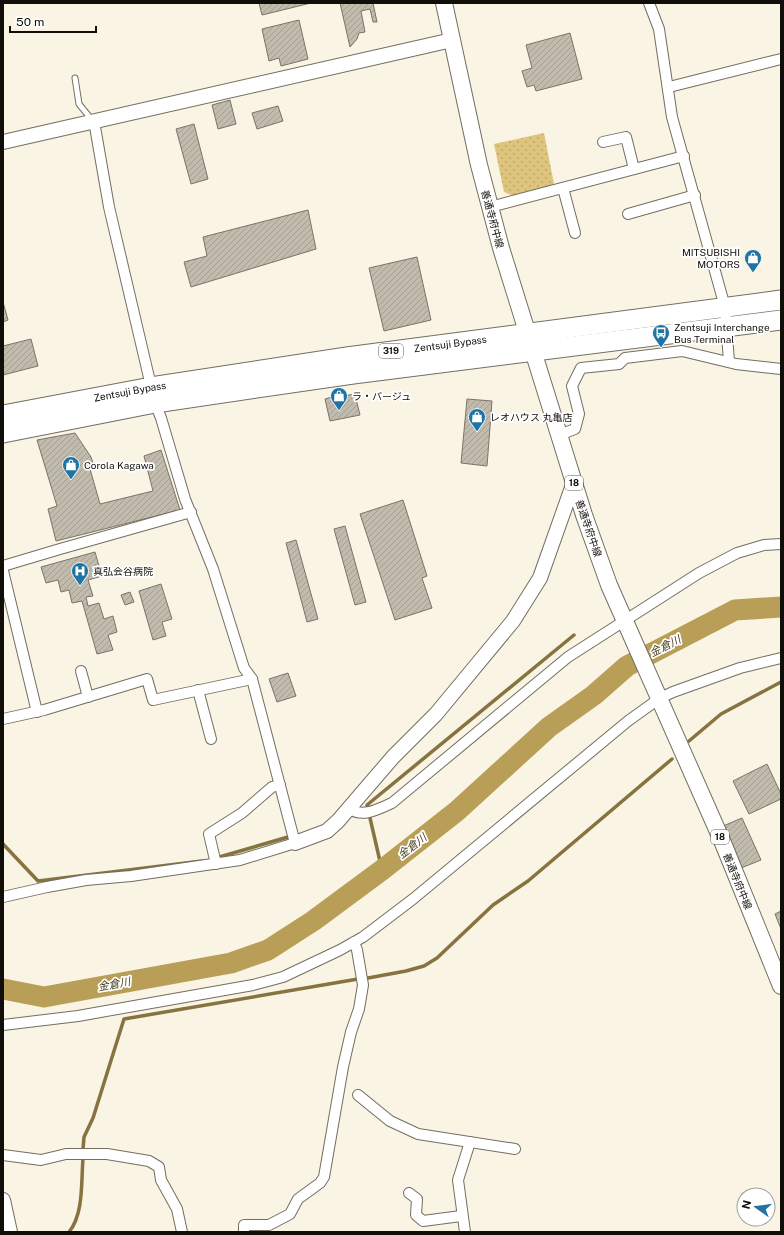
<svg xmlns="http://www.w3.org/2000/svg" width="784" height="1235" font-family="'Public Sans','Noto Sans JP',sans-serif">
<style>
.grass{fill:url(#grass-dots)}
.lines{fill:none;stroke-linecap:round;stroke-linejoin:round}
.stream{stroke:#86733f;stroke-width:3.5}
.river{stroke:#b89e56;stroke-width:21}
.building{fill:url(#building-hatch);stroke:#797467}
.lane-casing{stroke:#736e61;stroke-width:7}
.street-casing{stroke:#736e61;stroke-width:12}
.secondary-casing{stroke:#736e61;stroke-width:16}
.primary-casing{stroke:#736e61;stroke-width:18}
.highway-casing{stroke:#736e61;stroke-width:21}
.lane{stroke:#fff;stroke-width:5}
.street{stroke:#fff;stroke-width:10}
.secondary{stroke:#fff;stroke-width:14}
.primary{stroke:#fff;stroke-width:16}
.highway{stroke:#fff;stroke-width:19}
.labels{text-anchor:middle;stroke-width:3.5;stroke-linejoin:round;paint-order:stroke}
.shield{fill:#fff;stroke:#585653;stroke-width:1}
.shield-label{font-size:9px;font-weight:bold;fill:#100e09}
.street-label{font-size:10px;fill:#100e09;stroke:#fff}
.poi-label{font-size:10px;fill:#100e09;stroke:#fff;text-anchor:start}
.water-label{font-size:11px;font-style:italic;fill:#473c1c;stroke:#fff}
</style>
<defs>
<pattern id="grass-dots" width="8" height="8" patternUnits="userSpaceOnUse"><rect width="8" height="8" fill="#dec47c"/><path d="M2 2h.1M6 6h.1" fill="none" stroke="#bda76a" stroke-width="1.8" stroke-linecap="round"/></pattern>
<pattern id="building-hatch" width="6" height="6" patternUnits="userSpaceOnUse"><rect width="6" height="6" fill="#c0bbad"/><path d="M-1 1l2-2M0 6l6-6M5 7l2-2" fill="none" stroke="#a4a094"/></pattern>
</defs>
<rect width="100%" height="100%" fill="#f9f4e4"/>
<polygon class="grass" points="544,133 555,189 516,197 504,192 494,144"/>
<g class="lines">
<g class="stream">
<polyline points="689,741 721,714 781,682"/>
<polyline points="3,844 38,881 202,861"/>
<polyline points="216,858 288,837"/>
<polyline points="382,870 367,805 574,635"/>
<polyline points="368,978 406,971 424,966 437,958 493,905 528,881 672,759"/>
<polyline points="83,1149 84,1137 93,1118 124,1019 358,979"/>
<path d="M69,1232C84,1214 81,1181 83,1159"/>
</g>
<polyline class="river" points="3,989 44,997 231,963 268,950 313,921 382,870 457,811 549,727 594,695 627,666 735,610 781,607"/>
</g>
<g class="building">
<polygon points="259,3 311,3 262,15"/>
<polygon points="340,3 373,3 377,22 373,22 370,9 361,11 365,32 359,33 357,39 350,47"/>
<polygon points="299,20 308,59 281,66 279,58 269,61 262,29"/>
<polygon points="570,33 582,79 536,91 534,85 527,87 522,71 532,68 526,45"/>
<polygon points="230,100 236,124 218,129 212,105"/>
<polygon points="278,106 283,121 257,129 252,113"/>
<polygon points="194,124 208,179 191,184 176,129"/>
<polygon points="308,210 316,249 191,287 184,262 207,256 203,237"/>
<polygon points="417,257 431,320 384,331 369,268"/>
<polygon points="3,302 8,320 3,322"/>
<polygon points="31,339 38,366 3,375 3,346"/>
<polygon points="359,393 360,398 356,399 360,415 330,421 325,399 338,395 339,397"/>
<polygon points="467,399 492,401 487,466 461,463"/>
<polygon points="75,433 91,457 95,469 90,469 100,504 153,491 144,456 161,450 180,510 56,541 48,509 57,506 37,440"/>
<polygon points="403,500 427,576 422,578 432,608 395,620 360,514"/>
<polygon points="345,526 366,602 355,605 334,529"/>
<polygon points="296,540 318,619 307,622 286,543"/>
<polygon points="95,552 102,576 88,580 93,596 86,597 88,606 99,603 104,619 113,616 117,632 108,635 113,650 97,654 82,601 72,603 69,590 61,592 58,580 46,583 41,567"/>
<polygon points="161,584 172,619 162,622 166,636 153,640 139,591"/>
<polygon points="130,592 134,602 125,605 121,595"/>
<polygon points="288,673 296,696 277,702 269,679"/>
<polygon points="767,764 781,794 781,799 749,814 733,781"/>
<polygon points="742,818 761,860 741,868 723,826"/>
<polygon points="781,911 781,929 775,914"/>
</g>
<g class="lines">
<defs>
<polyline id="lane" points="75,78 79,104 92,120"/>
<g id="street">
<polyline points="649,3 659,29 672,117 725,307 729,362"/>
<polyline points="669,87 781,59"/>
<polyline points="603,142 626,137 634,169"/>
<polyline points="563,188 575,233"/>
<polyline points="490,207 684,156"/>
<polyline points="628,214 695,195"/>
<polyline points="559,435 575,429 579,414 572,386 581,368 619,364 625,358 682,351 736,364 781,369"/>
<polyline points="3,566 60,549 191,512"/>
<polyline points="3,571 37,712"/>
<polyline points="81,671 88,697"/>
<polyline points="198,690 211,739"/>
<polyline points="3,719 44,710 147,679 153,700 252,679"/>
<path d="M350,809C363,818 378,809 392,803L568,657L699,573L737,553L764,545L781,544"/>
<polyline points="216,864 209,834 242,813 272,787 280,785"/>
<polyline points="3,897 47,887 86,880 131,876 240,860 295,843 252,679 244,668 213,569 185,499 161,418 155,403 109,207 94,121"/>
<polyline points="3,1025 78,1016 253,985 283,977 340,950 363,937 413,899 628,721 660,698 673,692 740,668 781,658"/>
<polyline points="358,1095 390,1121 418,1134 515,1149"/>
<polyline points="3,1155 41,1160 66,1154 107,1154 149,1161 159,1167 161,1180 177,1209 182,1232"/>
<polyline points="409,1193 417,1199 416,1215 423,1221 461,1216"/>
<polyline points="244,1232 244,1225 269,1225 290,1214 298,1199 320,1183 324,1177 343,1067 351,1032 359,1009 363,985 357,950 354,942"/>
<polyline points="465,1232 458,1180 470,1142"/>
</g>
<g id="secondary">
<polyline points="3,142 452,40"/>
<polyline points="295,843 327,831 338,821 393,757 436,714 513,621 540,578 574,482"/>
<polyline points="3,1200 10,1232"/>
</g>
<polyline id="primary" points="444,3 479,165 501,248 584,515 609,585 723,843 781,986"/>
<g id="highway">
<path id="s1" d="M3,415L151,387L347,357L781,300"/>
<polyline points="3,433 155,403 353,374 781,320"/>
</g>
</defs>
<use href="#lane" class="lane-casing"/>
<use href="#street" class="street-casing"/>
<use href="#secondary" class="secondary-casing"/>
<use href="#primary" class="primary-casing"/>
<use href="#highway" class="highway-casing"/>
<use href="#lane" class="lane"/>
<use href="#street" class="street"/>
<use href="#secondary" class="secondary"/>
<use href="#primary" class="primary"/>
<use href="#highway" class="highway"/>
</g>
<defs>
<symbol id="shop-pin" viewBox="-11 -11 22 30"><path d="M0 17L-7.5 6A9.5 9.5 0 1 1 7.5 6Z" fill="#2173a4" stroke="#fff"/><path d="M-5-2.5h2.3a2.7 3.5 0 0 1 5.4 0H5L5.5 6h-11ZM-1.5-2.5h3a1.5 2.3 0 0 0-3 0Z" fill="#fff"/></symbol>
<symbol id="bus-pin" viewBox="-11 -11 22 30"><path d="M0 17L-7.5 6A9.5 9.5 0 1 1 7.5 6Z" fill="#2173a4" stroke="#fff"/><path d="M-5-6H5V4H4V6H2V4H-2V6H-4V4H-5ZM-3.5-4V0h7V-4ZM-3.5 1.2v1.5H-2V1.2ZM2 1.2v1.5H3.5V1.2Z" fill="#fff"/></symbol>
<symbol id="hospital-pin" viewBox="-11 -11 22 30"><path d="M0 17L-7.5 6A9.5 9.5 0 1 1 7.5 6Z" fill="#2173a4" stroke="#fff"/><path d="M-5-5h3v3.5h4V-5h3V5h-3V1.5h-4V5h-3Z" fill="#fff"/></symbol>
</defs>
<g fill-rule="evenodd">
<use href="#shop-pin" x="743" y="248" width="20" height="27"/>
<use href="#bus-pin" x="651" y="323" width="20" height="27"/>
<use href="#shop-pin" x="329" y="386" width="20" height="27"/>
<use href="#shop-pin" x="467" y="407" width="20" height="27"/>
<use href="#shop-pin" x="61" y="455" width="20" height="27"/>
<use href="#hospital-pin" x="70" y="561" width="20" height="27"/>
</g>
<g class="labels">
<g class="shield">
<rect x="379" y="344" width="24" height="14" rx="3"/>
<rect x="565" y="476" width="18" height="14" rx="3"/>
<rect x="711" y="830" width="18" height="14" rx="3"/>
</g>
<g class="shield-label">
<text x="391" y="354">319</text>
<text x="574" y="486">18</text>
<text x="720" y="840">18</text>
</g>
<g class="street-label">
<text transform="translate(493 219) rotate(75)" y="4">善通寺府中線</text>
<text dy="4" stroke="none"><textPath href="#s1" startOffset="453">Zentsuji Bypass</textPath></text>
<text dy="4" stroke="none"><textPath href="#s1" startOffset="129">Zentsuji Bypass</textPath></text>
<text transform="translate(589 528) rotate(71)" y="4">善通寺府中線</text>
<text transform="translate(738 881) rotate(68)" y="4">善通寺府中線</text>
</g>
<g class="poi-label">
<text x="740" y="256" text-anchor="end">MITSUBISHI<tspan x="740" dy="12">MOTORS</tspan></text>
<text x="674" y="331">Zentsuji Interchange<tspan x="674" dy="12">Bus Terminal</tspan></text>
<text x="352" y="400">ラ・パージュ</text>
<text x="490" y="421">レオハウス 丸亀店</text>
<text x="84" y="469">Corola Kagawa</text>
<text x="93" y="575">真弘会谷病院</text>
</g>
<g class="water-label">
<text transform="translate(665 646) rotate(-27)" y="4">金倉川</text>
<text transform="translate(412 846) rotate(-38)" y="4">金倉川</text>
<text transform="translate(114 984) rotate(-10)" y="4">金倉川</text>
</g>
</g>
<rect width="784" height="1235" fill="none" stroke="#100e09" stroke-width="8"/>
<g transform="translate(756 1207) rotate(284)"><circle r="19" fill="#ffffff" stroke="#9f9f9d"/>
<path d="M0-3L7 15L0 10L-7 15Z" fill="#2173a4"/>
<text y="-6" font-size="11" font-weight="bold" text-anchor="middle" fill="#100e09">N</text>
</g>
<path d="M10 26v6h86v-6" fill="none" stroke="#100e09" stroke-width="2"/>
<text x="16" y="26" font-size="12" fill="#100e09" stroke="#ffffff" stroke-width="3" paint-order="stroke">50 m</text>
</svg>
